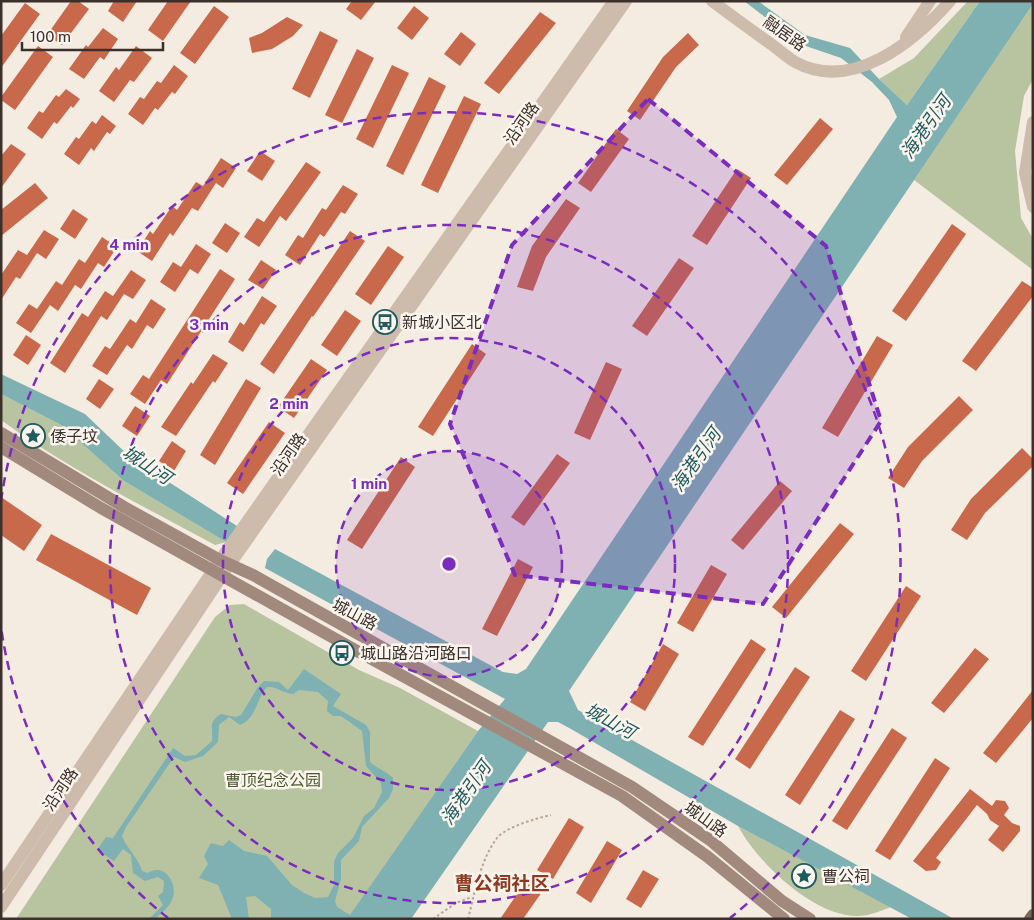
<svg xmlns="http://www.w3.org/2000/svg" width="1034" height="920" font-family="'Public Sans','Noto Sans SC',sans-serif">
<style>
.green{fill:#b8c4a0}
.water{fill:#7fb0b2}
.building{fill:#c8694b}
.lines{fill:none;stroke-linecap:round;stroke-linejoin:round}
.path{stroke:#b9a596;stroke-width:2;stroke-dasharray:2.5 2.5;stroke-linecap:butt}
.tertiary{stroke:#cdbbac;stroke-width:12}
.secondary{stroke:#a18a7d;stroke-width:12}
.primary{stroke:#7d675c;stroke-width:12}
.marked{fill:#7b2cbf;fill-opacity:0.2;stroke:#7b2cbf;stroke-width:4;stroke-dasharray:10 6;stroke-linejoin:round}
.ring{fill:none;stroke:#7b2cbf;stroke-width:2.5;stroke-dasharray:9 6}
.labels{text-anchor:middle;stroke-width:5;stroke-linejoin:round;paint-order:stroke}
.street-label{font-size:16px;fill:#3b302b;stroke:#fbf5ee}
.poi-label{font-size:16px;fill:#3b302b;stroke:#fbf5ee;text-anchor:start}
.park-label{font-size:16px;fill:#4a5a2e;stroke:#fbf5ee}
.water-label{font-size:18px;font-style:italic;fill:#1f5a5e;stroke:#fbf5ee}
.quarter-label{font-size:19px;font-weight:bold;fill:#8c3b22;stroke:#fbf5ee}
.centre{fill:#7b2cbf;stroke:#fbf5ee;stroke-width:2.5}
.ring-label{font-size:15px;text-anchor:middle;font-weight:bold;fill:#7b2cbf;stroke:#fbf5ee;stroke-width:5;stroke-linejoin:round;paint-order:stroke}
</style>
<rect width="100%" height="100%" fill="#f4ebe1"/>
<g class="green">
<polygon points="968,1 980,1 907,105 879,79 914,58"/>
<polygon points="1033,4 1033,79 1024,96 1015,151 1021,218 1033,239 1033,270 914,180"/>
<path d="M1,394L61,425L124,481L226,542L215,545C143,506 68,469 1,420Z"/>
<polygon points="244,604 359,670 400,688 478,731 348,919 16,919 215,617 230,605"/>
<path d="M738,826L891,907C881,911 869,916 857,916C813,916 758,863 738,826Z"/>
</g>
<g class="water">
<path d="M744,1H758L805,35L850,48L879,79L907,105L980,1H1033V4L569,691L578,710L954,919H912L738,826L571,729L558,722H548L411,919H271V909L255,896L246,897L249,919H232L218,885L199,878L208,864L204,856L211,843L223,846L229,840L244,851L267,856L292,885L304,893L315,898L328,897L334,885V861L338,853L353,838L364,816L374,808L382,792L381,783L366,766L362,731L341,716H333L327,711L328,701L318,692L299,690L293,694C282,693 277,686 267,687C256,699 257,718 240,725L229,717L219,725L218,742L203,756L185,762L174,757L126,827L122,836C127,849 138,857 142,871L148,873C165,862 179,885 172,900C170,907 160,913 156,919H149L163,905L158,896L163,892L164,881L158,877L145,881L133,873L131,855L123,849L114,861L97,850L106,837L113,838L173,748L185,756L196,755L212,741C213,729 208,721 221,714L236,717L241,715L258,687L264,681L279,682L288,690L304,669L341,694L333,706L366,725L370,732V762C378,769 386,771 393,778V789L389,798L362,827L359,841L341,860V879L335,901L337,907L350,915L478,731L505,699L265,568L267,559L275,549L503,672L517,674L526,669L897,117L889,100L872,82L841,58L800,44Z"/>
<polygon points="1,374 85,414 130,457 237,526 226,542 124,481 61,425 1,394"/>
</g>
<g class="building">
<polygon points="71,1 78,1 89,9 62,45 47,35"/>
<polygon points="114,1 137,1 123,22 108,11"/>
<polygon points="168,1 191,1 163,41 148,30"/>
<polygon points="352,1 376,1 361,20 346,9"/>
<polygon points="25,3 40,14 1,68 1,36"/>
<polygon points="214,6 229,17 195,64 180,53"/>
<polygon points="414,6 429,18 412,40 397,28"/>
<polygon points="540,12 556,23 499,94 484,83"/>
<polygon points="287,17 303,25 293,36 272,49 252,53 249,38 262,33"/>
<polygon points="103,28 118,39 104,60 100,57 84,79 69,69 86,45 88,47"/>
<polygon points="320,31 338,40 310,98 292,89"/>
<polygon points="461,32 476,44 460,66 444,54"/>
<polygon points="688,33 699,45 676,67 640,120 627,111 663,57"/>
<polygon points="38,46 53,57 15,110 1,100 1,97"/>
<polygon points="136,46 152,58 134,82 130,80 114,102 99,91 116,67 119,70"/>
<polygon points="357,49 374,58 342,123 325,115"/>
<polygon points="174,65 188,76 175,94 172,92 158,110 155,108 143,125 128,114 140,97 144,99 157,81 161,83"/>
<polygon points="392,65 409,73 373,148 356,139"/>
<polygon points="429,77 446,86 403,175 386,166"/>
<polygon points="66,89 80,99 73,108 71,106 57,124 54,122 42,139 27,128 39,111 43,113 56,95 59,97"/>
<polygon points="464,96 481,104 438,193 421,185"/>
<polygon points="102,115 116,126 110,134 107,132 94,151 91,148 79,165 64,154 76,137 79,139 92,121 96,124"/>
<polygon points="820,118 833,129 787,185 774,175"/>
<polygon points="616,129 629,139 591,192 578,183"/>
<polygon points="11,144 26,154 1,188 1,156"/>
<polygon points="260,151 275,161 262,181 247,171"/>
<polygon points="221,158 236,168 223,188 216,183 198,211 192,208 173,236 170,233 152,261 137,251 150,231 153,234 172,206 177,210 196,182 203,186"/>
<polygon points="306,162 321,172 286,221 280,216 259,247 244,237 257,218 264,222"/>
<polygon points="737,169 751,178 707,245 692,236"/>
<polygon points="35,183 48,198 1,236 1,210"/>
<polygon points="343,185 358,194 345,214 341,212 324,237 320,234 300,265 285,255 298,235 303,238 322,208 326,210"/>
<polygon points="566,199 580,208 546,257 533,291 517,287 532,246"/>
<polygon points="73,209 88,219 75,239 60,229"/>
<polygon points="225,223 240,233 227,253 212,243"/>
<polygon points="952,224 966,234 906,321 892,311"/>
<polygon points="44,230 59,239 46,259 37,253 20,279 16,277 1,300 1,275 18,250 27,255"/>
<polygon points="350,231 365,241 313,317 312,316 274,374 260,364"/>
<polygon points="102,237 117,247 104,267 98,263 81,289 75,285 58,311 50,305 31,333 16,323 29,304 37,309 56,281 62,285 79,259 85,263"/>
<polygon points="196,244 211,254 198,274 190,269 175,292 160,282 173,262 181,267"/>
<polygon points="388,246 404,257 371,305 355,294"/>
<polygon points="679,258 694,268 647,336 632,326"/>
<polygon points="261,260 276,270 263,289 248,280"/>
<polygon points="220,269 235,279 167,384 161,380 145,404 130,394 143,375 149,379"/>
<polygon points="131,270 146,280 133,299 124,294 107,320 101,316 65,373 50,363 82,313 88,317 105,291 113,296"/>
<polygon points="1022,281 1033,288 1033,296 976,371 962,361"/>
<polygon points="262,296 277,306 264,325 261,323 243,352 228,342 240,322 244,325"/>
<polygon points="151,299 166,309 153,329 147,325 132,349 127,345 107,375 92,366 105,346 110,349 130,319 136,323"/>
<polygon points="345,310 361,321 337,356 321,345"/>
<polygon points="26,335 41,345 28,365 13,355"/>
<polygon points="877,336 893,345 838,437 822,428"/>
<polygon points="472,344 486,354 433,436 418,427"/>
<polygon points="213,354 228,363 215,383 213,381 176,436 161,427 191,382 193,384"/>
<polygon points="311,359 327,370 294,418 278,407"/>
<polygon points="606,362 622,369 590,440 574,433"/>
<polygon points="99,379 114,389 100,409 86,399"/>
<polygon points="246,379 261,388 215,465 200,455"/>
<polygon points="959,396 973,410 922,461 904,488 888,478 908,447"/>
<polygon points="135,406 150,416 137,436 122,426"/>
<polygon points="269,422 285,433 243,494 227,483"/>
<polygon points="172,441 186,451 174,471 159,461"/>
<polygon points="1022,448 1033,459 1033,466 985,513 967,540 951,530 971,499"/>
<polygon points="557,454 570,463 524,526 511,517"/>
<polygon points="401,457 415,467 362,549 347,540"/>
<polygon points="780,481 792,491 743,550 731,540"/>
<polygon points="1,497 42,525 24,551 1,535"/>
<polygon points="840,523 854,534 786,618 772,607"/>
<polygon points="51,534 151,588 137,615 36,560"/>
<polygon points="518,559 533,567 497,636 482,629"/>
<polygon points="711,565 727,574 693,632 677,623"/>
<polygon points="906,586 921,596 866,681 851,671"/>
<polygon points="751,639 766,649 703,746 688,737"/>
<polygon points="663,644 679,654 645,711 630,702"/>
<polygon points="975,648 989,659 944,713 931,703"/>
<polygon points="795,667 810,677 750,769 735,759"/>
<polygon points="1033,690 1033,718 996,763 983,753"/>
<polygon points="840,710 855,719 800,805 785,795"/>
<polygon points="892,728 907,738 847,830 832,821"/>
<polygon points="935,758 950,768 890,860 875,851"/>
<polygon points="970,789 992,806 996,800 1005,801 1009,808 1004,815 1012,823 1020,826 1020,831 1003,852 988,840 999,826 990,820 987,814 977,805 936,858 941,862 936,870 926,871 913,861"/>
<polygon points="569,818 584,827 553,879 537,870"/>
<polygon points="607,841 622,850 591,903 576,893"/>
<polygon points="643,870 659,879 641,908 626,899"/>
<polygon points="526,881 542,892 523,919 500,919"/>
</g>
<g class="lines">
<g class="path">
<polyline points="433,919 456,903 472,897"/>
<path d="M468,919C475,892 480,861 497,838C506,827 537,818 551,815"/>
</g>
<g class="tertiary">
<path d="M712,1C732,16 751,30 771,44C779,50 787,57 795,62C852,93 914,42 950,1"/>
<polyline points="906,37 930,1"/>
<polyline points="1033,122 1025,173 1033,207"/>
<polyline points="1,885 220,560 614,1"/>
<polyline points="1,907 230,564 626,1"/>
</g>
<g class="secondary">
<polyline points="1,433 124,507 220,560 253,575 632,787 710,840 782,901 810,919"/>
<polyline points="1,447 101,508 348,646 622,796 708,857 784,919"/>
</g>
<polyline class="primary" points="1030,919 1033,915"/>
</g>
<path class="marked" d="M648,99L826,246L881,421L763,604L515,575L450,424L512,245Z"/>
<circle cx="449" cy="564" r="113" fill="#7b2cbf" fill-opacity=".12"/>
<g class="ring">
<circle cx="449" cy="564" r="113"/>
<circle cx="449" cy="564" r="226"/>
<circle cx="449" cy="564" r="339"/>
<path d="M168 918A452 452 0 0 1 1 627M1 501A452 452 0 1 1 730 918"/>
</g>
<defs>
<symbol id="bus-ring" viewBox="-11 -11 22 22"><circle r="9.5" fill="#fbf5ee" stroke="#1f5a5e" stroke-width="1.5"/><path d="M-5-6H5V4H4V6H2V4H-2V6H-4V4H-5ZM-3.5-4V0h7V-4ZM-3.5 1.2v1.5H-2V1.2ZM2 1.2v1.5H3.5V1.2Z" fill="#1f5a5e"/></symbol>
<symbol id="sight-ring" viewBox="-11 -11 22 22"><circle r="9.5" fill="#fbf5ee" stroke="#1f5a5e" stroke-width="1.5"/><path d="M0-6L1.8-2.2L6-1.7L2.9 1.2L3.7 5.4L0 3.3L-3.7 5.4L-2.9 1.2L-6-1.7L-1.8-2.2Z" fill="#1f5a5e"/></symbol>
</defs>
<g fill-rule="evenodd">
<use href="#bus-ring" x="371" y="308" width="28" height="28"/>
<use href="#sight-ring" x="19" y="422" width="28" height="28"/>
<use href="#bus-ring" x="328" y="639" width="28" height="28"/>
<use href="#sight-ring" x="790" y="862" width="28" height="28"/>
</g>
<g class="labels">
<g class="street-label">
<text transform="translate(785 33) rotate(35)" y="6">融居路</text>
<text transform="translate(521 123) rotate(-55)" y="6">沿河路</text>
<text transform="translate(288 454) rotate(-55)" y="6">沿河路</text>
<text transform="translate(355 614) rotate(28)" y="6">城山路</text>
<text transform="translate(60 789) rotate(-56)" y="6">沿河路</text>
<text transform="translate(706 819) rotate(36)" y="6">城山路</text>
</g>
<g class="poi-label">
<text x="402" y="328">新城小区北</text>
<text x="50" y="442">倭子坟</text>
<text x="360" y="659">城山路沿河路口</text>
<text x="822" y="882">曹公祠</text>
</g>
<g class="park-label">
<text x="273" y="786">曹顶纪念公园</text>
</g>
<g class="water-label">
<text transform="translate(926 127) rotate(-55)" y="6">海港引河</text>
<text transform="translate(696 460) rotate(-55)" y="6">海港引河</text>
<text transform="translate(147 465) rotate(33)" y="6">城山河</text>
<text transform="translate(610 721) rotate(29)" y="6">城山河</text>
<text transform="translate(466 793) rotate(-55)" y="6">海港引河</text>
</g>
<g class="quarter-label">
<text x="502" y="890">曹公祠社区</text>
</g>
</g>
<circle cx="449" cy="564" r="8" class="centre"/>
<g class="ring-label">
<text x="129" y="250">4 min</text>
<text x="209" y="330">3 min</text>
<text x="289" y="409">2 min</text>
<text x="369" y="489">1 min</text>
</g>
<rect width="1034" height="920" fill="none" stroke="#3b302b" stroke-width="5"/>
<path d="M22 42v8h141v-8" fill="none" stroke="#3b302b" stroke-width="2.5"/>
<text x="30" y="42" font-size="15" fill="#3b302b" stroke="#fbf5ee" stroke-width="4" paint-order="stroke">100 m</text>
</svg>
